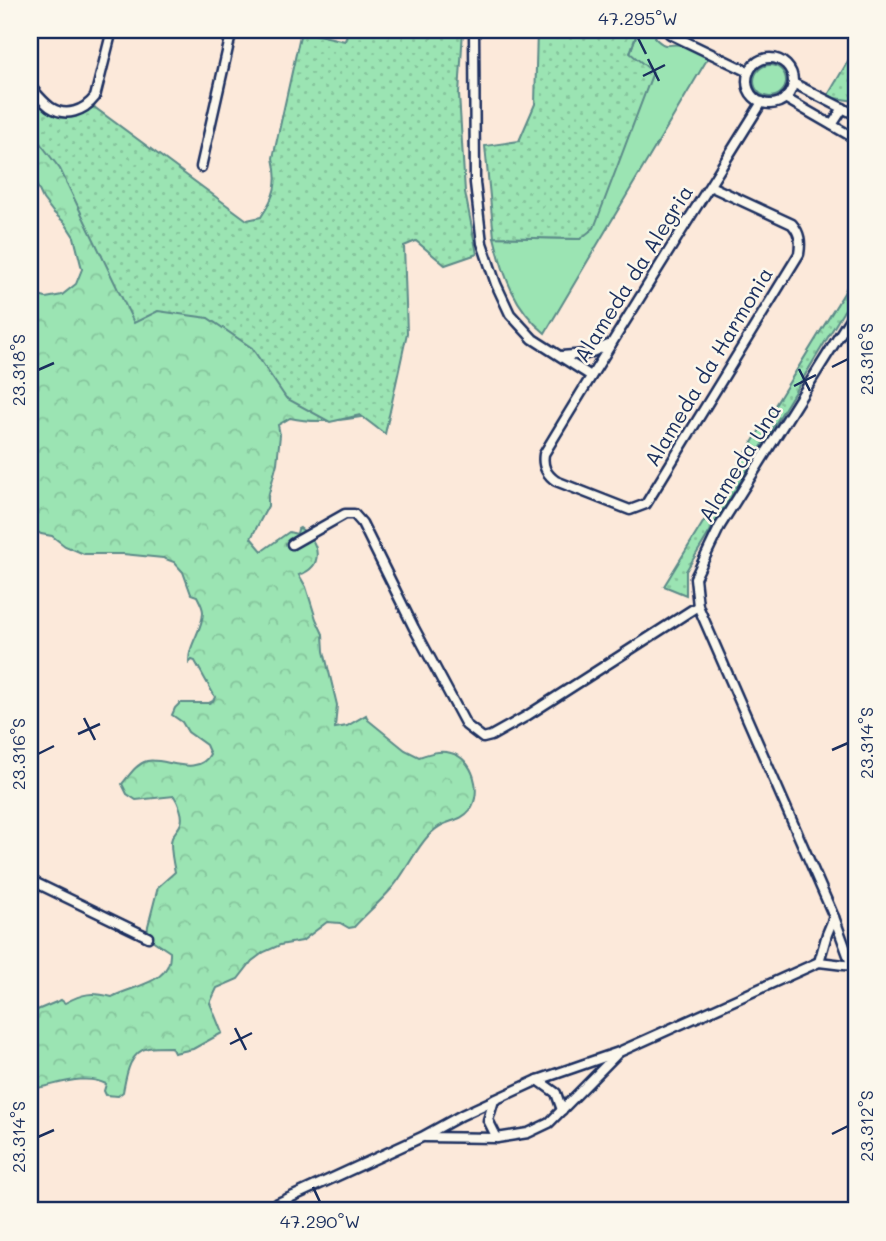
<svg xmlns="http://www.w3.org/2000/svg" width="886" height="1241" font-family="Mali,sans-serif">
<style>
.grass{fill:#9be4b3;stroke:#5b8a88;stroke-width:2}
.forest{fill:url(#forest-crowns);stroke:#5b8a88;stroke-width:2}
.park{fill:url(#park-dots);stroke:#5b8a88;stroke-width:2}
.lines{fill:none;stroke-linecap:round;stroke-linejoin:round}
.street-casing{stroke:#1b2f5e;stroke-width:13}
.street{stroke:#fbf7ec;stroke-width:8}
.ticks{fill:none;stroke:#1b2f5e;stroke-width:2.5}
.labels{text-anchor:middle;stroke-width:5;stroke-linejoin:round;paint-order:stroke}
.street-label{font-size:21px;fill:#1b2f5e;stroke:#fbf7ec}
.neatline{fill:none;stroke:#1b2f5e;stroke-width:2.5}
.ticks-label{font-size:18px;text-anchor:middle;fill:#1b2f5e}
</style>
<defs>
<pattern id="forest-crowns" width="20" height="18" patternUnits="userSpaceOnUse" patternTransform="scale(1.75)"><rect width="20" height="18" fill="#9be4b3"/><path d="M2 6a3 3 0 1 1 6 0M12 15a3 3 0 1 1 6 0" fill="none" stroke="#85c49c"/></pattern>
<pattern id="park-dots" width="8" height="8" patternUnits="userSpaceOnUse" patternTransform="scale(1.75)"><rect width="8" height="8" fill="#9be4b3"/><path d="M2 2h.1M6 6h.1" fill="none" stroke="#85c49c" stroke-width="1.8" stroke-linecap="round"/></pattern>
</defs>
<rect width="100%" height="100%" fill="#fce9da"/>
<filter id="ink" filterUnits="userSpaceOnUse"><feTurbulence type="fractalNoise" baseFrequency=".0143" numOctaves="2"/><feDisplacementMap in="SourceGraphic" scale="14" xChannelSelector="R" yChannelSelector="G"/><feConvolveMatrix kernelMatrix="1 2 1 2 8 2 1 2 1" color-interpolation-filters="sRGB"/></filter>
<g filter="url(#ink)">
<g class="grass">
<path d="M638,30H657L655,38C668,51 668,42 681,45C690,46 700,54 708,58L545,333C514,308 503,274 494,237L580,239L630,53Z"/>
<circle cx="770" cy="81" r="16"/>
</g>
<path class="forest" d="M53,138L131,236L410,199L368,416C342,420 316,424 290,418L278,425L280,435L277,463L268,497V506L251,538L262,551L289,532L297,534L298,529L300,528C320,542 325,566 299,575L306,587L316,619L323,634L324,651L337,705L335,728L347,726L366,715L368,720L405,750L419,757C430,753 440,750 451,753C473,758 483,792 470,810C462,820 452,820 442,825C438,827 432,832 429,835C414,851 406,872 392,888C380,902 366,914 354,927L349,928L340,923L327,922L302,941L280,945L264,952L252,961L238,979L217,988L210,1003L222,1033L193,1049L174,1053L171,1047C164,1047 155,1047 148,1048C129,1052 126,1077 123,1092L118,1096L106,1095L104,1091L106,1084C83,1072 53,1087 30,1089V1013L61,1000L65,1003C83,993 92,992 112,997C133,985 172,984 170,952L149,938L147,935L148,926L158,887L175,872C173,863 171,853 171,843C171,834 178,831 181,823C184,815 178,802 174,796L136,800L127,794L122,784C129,776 136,764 147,761C164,757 198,778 210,754L206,745L188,732L182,722L172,715L175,708L180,703H209L213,701L215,697L195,661L192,660L189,663C188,644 203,630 203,612C203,607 199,600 197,596L191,594L183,572L174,562L163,558L123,554H84L65,546L52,536L41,534L30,527V294L46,298L62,295L76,284L82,269L74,237L65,223L53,212L43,199L36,184L30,177V139Z"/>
<g class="park">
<path d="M348,30H463L459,94L465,192L477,254L445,265L416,241L404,246L407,333L385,434L360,415L330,422L286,398L252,348L208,318L158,311L134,323L60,169L30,130V93C52,118 63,126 94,107L247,220L261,217C275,196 279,183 273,158L301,31L345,41Z"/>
<polygon points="537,30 638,30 630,53 653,72 594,228 580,239 494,237 485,146 519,141 535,104"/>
<polygon points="855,49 856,101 834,98 828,95"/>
<polygon points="856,267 856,291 686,571 686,595 664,586 844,293"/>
</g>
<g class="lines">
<defs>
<g id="street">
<polyline points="474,30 475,183 482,243 496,284 510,314 533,339 591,376"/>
<polyline points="670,34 749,72"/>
<circle cx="770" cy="81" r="23"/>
<polyline points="793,83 856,115"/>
<path d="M30,86C36,93 42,101 50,107C66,118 84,111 95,97L112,30"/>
<polyline points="785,98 856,139"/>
<polyline points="832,125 843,108"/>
<polyline points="201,167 232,30"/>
<path d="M710,186L792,224C800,233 801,242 799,254L646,504L630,510L556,481C546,474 542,466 544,454C615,336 689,219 762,102"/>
<polyline points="561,356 587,354 611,344"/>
<polyline points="292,544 345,514 354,514 362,523 414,628 466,725 483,738 491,736 525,717 698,606"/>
<polyline points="30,880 148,937"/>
<polyline points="819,962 827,934 834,917"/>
<polyline points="852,966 834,917 698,606 695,578 720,526 856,309"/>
<polyline points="538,1080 556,1093 562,1110"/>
<polyline points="494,1100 488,1120 497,1138"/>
<polyline points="425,1137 497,1138 528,1133 549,1123 618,1053"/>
<polyline points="261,1211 422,1137 462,1115 538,1080 619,1052 819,962 852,966 856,971"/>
</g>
</defs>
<use href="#street" class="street-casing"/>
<use href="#street" class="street"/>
</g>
</g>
<path class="ticks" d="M638,38L646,54M648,59L659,81M643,76L665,65M832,367L848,359M799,369L810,391M38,370L54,363M794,386L816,375M84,718L95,740M78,734L100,724M832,750L848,743M38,754L54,746M235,1028L246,1050M230,1044L252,1033M832,1134L848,1126M38,1137L54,1130M313,1187L320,1202"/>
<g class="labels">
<g class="street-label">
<text transform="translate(634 274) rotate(-58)" y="7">Alameda da Alegria</text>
<text transform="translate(709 367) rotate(-59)" y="7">Alameda da Harmonia</text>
<text transform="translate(740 463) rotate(-58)" y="7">Alameda Una</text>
</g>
</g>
<rect width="886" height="1241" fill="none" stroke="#fbf7ec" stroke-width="77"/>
<rect x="38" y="38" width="810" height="1164" class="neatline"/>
<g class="ticks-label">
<text x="638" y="25">47.295°W</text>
<text transform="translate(867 359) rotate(-90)" y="6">23.316°S</text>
<text transform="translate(19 370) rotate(-90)" y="6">23.318°S</text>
<text transform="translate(867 743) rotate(-90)" y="6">23.314°S</text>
<text transform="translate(19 754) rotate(-90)" y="6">23.316°S</text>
<text transform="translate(867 1126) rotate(-90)" y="6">23.312°S</text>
<text transform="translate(19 1137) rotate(-90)" y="6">23.314°S</text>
<text x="320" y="1228">47.290°W</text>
</g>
</svg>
